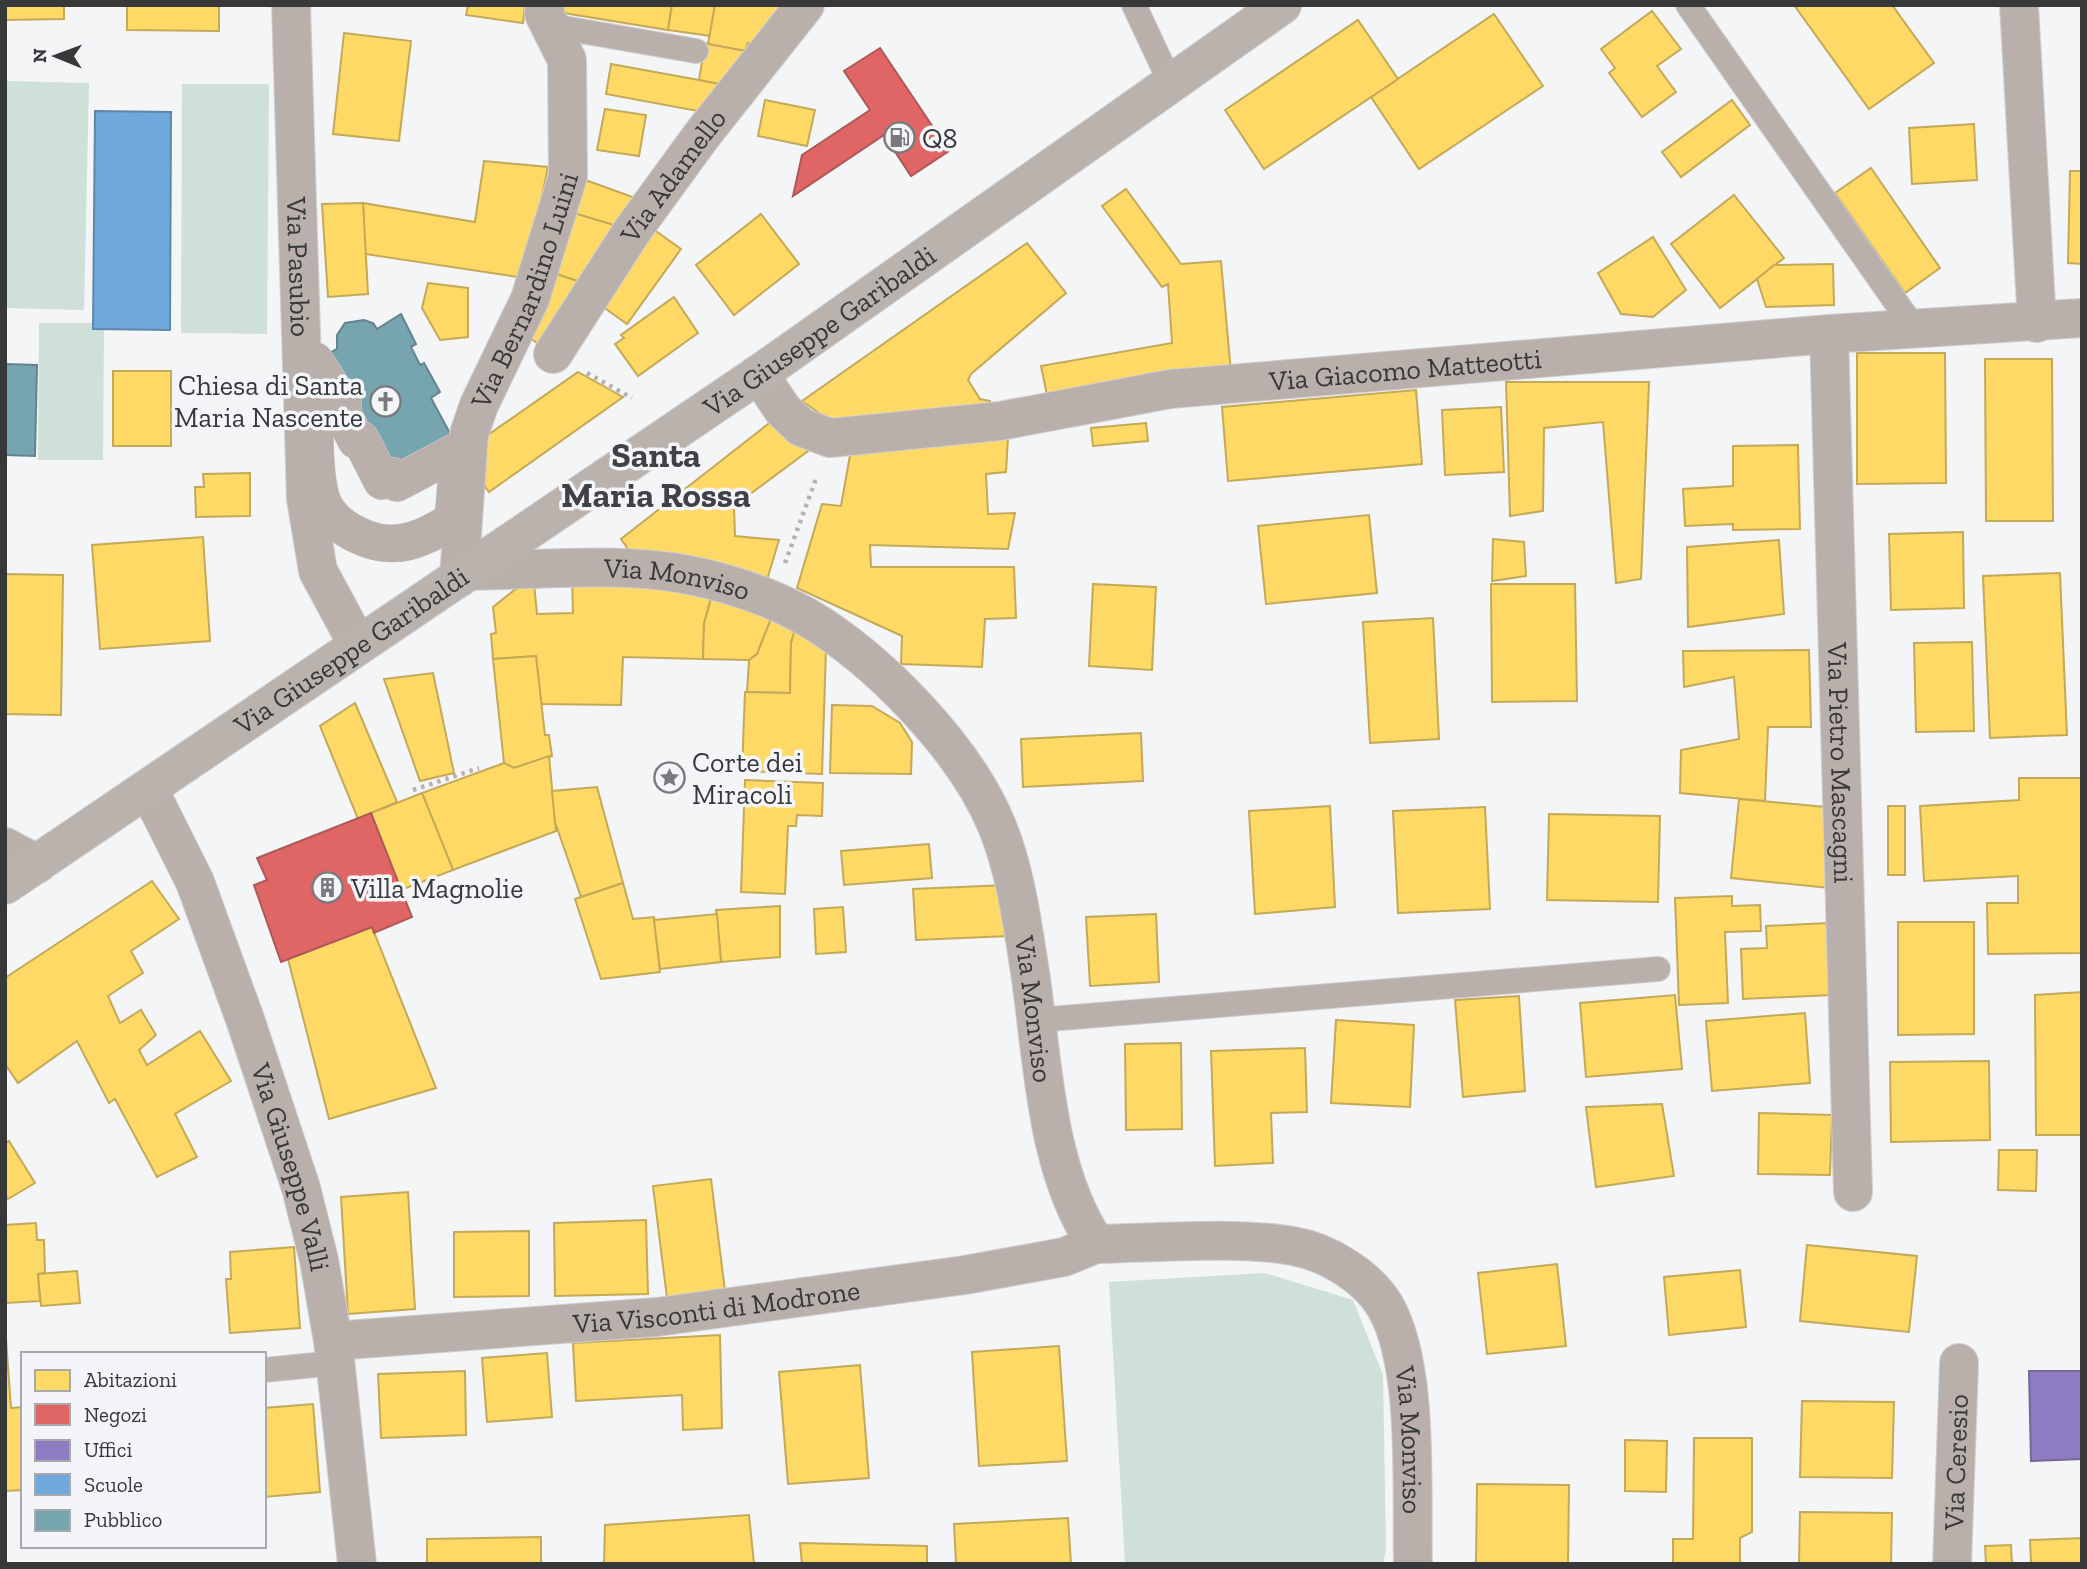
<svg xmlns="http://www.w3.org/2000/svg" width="2087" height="1569" font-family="'Zilla Slab',serif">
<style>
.green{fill:#cee0d7}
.homes{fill:#ffd966;stroke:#c3a958;stroke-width:2}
.shops{fill:#e06666;stroke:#ad5858;stroke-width:2}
.offices{fill:#8e7cc3;stroke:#74689a;stroke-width:2}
.schools{fill:#6fa8dc;stroke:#5e86ab;stroke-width:2}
.public{fill:#76a5af;stroke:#63848c;stroke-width:2}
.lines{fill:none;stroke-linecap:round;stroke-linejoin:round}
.service-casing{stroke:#cfcfd0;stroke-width:26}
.pedestrian-casing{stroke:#cfcfd0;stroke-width:38}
.minor-casing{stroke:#cfcfd0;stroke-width:40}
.primary-casing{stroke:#cfcfd0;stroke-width:40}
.path{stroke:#b8b1ad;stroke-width:4.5;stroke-dasharray:3.5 5;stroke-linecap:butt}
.service{stroke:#bab0ab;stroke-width:24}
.pedestrian{stroke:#bab0ab;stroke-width:37}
.minor{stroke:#bab0ab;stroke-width:38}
.primary{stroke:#bab2ac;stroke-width:38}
.labels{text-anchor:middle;stroke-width:7;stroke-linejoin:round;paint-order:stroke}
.poi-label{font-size:28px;fill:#373839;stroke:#f3f5f8;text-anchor:start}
.street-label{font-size:28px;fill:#373839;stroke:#f3f5f8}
.district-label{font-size:35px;font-weight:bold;fill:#404144;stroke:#f3f5f8}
</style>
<rect width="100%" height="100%" fill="#f4f5f7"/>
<g class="green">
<polygon points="5,81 89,83 84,310 5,308"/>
<polygon points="182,84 269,84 267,334 181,333"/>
<polygon points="39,323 104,323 103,460 38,460"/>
<polygon points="1265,1273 1353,1300 1383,1375 1386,1549 1383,1564 1125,1564 1109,1282"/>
</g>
<g class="homes">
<polygon points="5,5 64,5 64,19 5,20"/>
<polygon points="127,5 219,5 219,31 127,30"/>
<polygon points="468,5 525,5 523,23 466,15"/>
<polygon points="552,5 672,5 668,30 551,11"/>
<polygon points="672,5 715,5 711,36 668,30"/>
<polygon points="715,5 791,5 759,44 748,43 745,51 708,44"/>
<polygon points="1794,5 1892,5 1934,63 1869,109"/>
<polygon points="1652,11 1681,49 1657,66 1676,92 1642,117 1609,73 1615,68 1601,49"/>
<polygon points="1494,14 1543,86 1419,169 1371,97"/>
<polygon points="1358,20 1398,79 1264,169 1225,110"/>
<polygon points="344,33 411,41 399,141 333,134"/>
<polygon points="705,43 708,44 751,52 723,85 699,80"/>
<polygon points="611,64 699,80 723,85 703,112 606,94"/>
<polygon points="765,100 815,110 807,146 758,136"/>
<polygon points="1732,100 1750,125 1681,177 1662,152"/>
<polygon points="605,109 646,115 639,156 597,150"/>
<polygon points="1974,124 1977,180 1912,184 1909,128"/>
<polygon points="484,161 548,167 525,278 365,254 363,203 475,222"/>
<polygon points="1871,168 1940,268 1905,293 1835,193"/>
<polygon points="2070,171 2082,171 2082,264 2068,263"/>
<polygon points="580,178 638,199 621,228 567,211"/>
<polygon points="1126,189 1181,264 1221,261 1231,373 1048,400 1041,366 1172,343 1168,284 1162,287 1102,206"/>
<polygon points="1734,195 1784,258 1720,308 1671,244"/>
<polygon points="363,203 368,294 328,297 322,204"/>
<polygon points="567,211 624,228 587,284 550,272"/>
<polygon points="761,214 799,264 734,315 696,265"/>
<polygon points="653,229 681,249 627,324 599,304"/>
<polygon points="1653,237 1686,290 1653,317 1621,314 1598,273"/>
<polygon points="1027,243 1066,293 971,374 968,380 980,399 990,401 991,418 839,427 802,401"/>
<polygon points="1833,264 1834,305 1766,307 1757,279 1774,265"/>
<polygon points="550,272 587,284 545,348 522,333"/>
<polygon points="428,283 468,288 468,337 440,340 422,308"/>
<polygon points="674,297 698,333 638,376 615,344 624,338 621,335"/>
<polygon points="1857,353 1945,353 1946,483 1857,484"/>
<polygon points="1985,359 2052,359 2053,521 1986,521"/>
<rect x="113" y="371" width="58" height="75"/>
<polygon points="578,372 623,397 489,492 471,467 485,437"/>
<polygon points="1506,382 1649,382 1641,579 1616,583 1603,422 1544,428 1543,511 1510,516"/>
<polygon points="1416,390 1422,464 1228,481 1222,407"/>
<polygon points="1501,407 1504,472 1445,475 1442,410"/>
<polygon points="777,417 808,451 734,506 735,536 779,540 767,580 637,562 621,539"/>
<polygon points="1146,423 1148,441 1093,446 1091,428"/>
<polygon points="1008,438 1006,472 986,474 988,514 1015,513 1008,549 870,545 871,567 1014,567 1016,618 985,619 982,667 901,664 902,636 797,588 822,504 841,506 850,455"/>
<polygon points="1798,445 1800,529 1733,530 1733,524 1685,526 1683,489 1733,486 1733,446"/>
<polygon points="250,473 250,516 196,517 195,487 204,487 203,474"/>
<polygon points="1369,515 1377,593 1266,604 1258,526"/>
<polygon points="1963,532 1964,608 1891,610 1889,534"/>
<polygon points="203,537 210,641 100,649 92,545"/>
<polygon points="1493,539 1524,542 1526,576 1492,581"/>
<polygon points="1779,540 1784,614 1688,627 1687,547"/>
<polygon points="2060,573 2067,735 1990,738 1983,576"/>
<polygon points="5,574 63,575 61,715 5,714"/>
<polygon points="572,578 713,591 704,624 703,659 623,657 621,705 541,704 536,656 493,659 491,634 496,633 493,607 522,584 534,583 537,614 573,613"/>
<polygon points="1093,584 1156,587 1152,670 1089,666"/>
<polygon points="1491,584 1575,584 1577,701 1492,702"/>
<polygon points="713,591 771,619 757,654 749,660 703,659 704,624"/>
<polygon points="1433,618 1439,739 1370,743 1363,622"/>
<polygon points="771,619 795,630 791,643 790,693 747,692 749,660 757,654"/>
<polygon points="795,630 826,649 822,774 742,771 745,692 790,693 791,643"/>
<polygon points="1972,642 1974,731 1916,732 1914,643"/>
<polygon points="1809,650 1811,727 1768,727 1765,801 1680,793 1681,750 1739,739 1734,677 1684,687 1683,651"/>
<polygon points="536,656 545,735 549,735 552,756 514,768 504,763 493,659"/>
<polygon points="433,673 454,773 420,781 384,679"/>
<polygon points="355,703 397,802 358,819 320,726"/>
<polygon points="832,705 872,706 900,723 912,742 911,774 830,773"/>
<polygon points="1141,733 1143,781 1023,787 1021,739"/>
<polygon points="549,756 556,831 453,870 422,793 504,763 514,768"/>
<polygon points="2019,778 2082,778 2082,953 1988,954 1987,903 2018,903 2018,876 1924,881 1920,806 2019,800"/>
<polygon points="745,780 823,783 822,816 797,815 796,826 788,826 785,894 741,892"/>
<polygon points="597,787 623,883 581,897 555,822 552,791"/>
<polygon points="422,793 453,870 401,890 371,813"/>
<polygon points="1739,799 1836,808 1829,888 1731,878"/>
<polygon points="1330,806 1335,907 1255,914 1249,811"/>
<rect x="1888" y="806" width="17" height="69"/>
<polygon points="1485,807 1490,909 1398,913 1393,811"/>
<polygon points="1549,814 1660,816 1658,902 1547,900"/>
<polygon points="929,844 932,878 844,885 841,851"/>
<polygon points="152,881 179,919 131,951 143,973 108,996 120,1023 141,1010 156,1035 139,1050 147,1065 200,1031 231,1081 175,1114 197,1157 157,1177 115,1099 109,1103 77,1041 18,1083 5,1064 5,978"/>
<polygon points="623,883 633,919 654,917 660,972 601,979 575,899"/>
<polygon points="1007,885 1009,936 916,940 913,889"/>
<polygon points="1732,896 1732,906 1760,905 1761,931 1725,932 1728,1003 1679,1005 1675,898"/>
<polygon points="780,906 780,957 721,962 716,910"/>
<polygon points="843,907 846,952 816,954 814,909"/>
<polygon points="717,914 721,962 660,969 654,920"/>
<polygon points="1156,914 1159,982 1090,986 1086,917"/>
<polygon points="1898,922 1974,922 1974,1034 1898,1035"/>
<polygon points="1828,923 1831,995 1743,999 1741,949 1767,948 1766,926"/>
<polygon points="372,927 436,1088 329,1119 288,959"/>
<polygon points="2082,992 2082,1135 2036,1135 2035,995"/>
<polygon points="1675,995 1682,1069 1586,1077 1580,1003"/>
<polygon points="1519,996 1525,1091 1463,1097 1455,1000"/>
<polygon points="1805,1013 1810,1083 1712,1091 1706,1021"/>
<polygon points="1336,1020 1414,1025 1410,1107 1331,1103"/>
<polygon points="1181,1043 1182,1129 1126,1130 1125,1044"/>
<polygon points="1305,1048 1307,1112 1271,1113 1273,1163 1215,1166 1211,1051"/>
<polygon points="1989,1061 1990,1140 1891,1142 1890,1062"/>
<polygon points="1662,1104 1674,1176 1596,1187 1586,1107"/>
<polygon points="1759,1113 1832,1115 1830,1175 1758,1174"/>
<polygon points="9,1141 35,1183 8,1199 5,1195 5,1144"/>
<polygon points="1999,1150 2037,1150 2036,1191 1998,1190"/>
<polygon points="711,1179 725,1291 667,1298 653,1186"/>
<polygon points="408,1192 415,1309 348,1314 341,1197"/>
<polygon points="646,1220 648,1294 555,1296 554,1223"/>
<polygon points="36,1223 37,1240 44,1240 45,1273 38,1274 40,1301 5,1303 5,1225"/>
<polygon points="529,1231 529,1296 454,1297 454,1232"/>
<polygon points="1807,1245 1917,1256 1909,1332 1800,1321"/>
<polygon points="294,1247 300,1328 230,1333 226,1279 231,1279 230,1252"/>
<polygon points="1557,1264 1566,1346 1487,1354 1478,1273"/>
<polygon points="1740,1270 1746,1327 1669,1335 1664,1277"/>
<polygon points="77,1271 80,1303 41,1306 38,1274"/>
<polygon points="5,1326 11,1408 23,1407 23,1490 5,1491"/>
<polygon points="720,1335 722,1428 683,1430 682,1395 576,1401 573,1343"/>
<polygon points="1059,1346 1067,1461 979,1466 972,1352"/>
<polygon points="547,1353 552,1417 487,1422 482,1358"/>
<polygon points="860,1365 869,1478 788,1484 779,1372"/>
<polygon points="465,1371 466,1435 381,1438 378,1374"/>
<polygon points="1802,1401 1894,1402 1892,1478 1800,1477"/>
<polygon points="313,1404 320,1492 264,1497 264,1408"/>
<polygon points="1694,1438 1752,1438 1752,1532 1740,1538 1740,1564 1673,1564 1673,1539 1693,1539"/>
<polygon points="1625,1440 1667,1441 1666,1492 1625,1491"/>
<polygon points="1477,1484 1569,1485 1568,1564 1476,1564"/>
<polygon points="1800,1512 1892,1513 1891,1564 1799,1564"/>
<polygon points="749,1515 754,1564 604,1564 605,1525"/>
<polygon points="1068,1518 1071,1564 956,1564 954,1524"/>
<polygon points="541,1537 541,1564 427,1564 427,1539"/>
<polygon points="2082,1538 2082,1564 2031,1564 2030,1540"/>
<polygon points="800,1543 927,1546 927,1564 802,1564"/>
<polygon points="2011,1545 2012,1564 1986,1564 1985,1546"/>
</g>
<g class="shops">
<polygon points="880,48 949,151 911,176 884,135 793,196 802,155 870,110 844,71"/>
<polygon points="371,813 412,917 374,933 372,927 281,962 254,885 267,880 257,858"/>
</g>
<polygon class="offices" points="2029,1371 2082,1371 2082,1459 2031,1461"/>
<polygon class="schools" points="95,111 171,112 170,330 93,329"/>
<g class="public">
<polygon points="401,314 416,344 411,347 420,365 424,363 440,392 431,398 459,450 397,483 315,361 337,349 337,335 345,323 364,320 373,323 377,329"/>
<polygon points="5,364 37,365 35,456 5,455"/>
</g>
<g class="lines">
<defs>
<g id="service">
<polyline points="1134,5 1171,84"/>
<polyline points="1688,5 1914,328"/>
<polyline points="552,26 696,51"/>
<polyline points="1037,1020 1658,969"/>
<polyline points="264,1370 335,1363"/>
</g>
<path id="pedestrian" d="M315,361L343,405L342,412L356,440H361L382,481L393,476L397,483L459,450L453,520C427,537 399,551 367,539C351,533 334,523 325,507C310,479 316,395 315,361Z"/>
<g id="minor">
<path id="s1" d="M291,5L306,499L318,571L358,645"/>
<polyline points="2019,5 2037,323"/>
<path id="s2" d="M1829,334L1853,1192"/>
<path id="s3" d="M553,354L632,231L702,135L805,5"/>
<path id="s4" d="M759,374L783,410L801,427L830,438L1000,421L1170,389L1829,334L2082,318"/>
<path id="s5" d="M470,571C538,570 617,562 684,574C726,582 767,595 805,616C877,658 965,748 997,826C1016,873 1022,922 1030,972C1043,1060 1045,1169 1096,1244C1156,1243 1236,1236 1293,1246C1327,1252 1367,1276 1385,1306C1420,1366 1411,1493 1413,1564"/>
<path id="s6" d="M459,578L469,434L479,405L530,299L568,176L567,60L544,14L545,5"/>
<path id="s7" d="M149,790L195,882L246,1022L301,1188L319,1260L333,1341L357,1564"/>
<polyline points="5,847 37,864"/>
<path id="s8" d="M333,1341L657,1317L965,1275L1064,1257L1096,1244"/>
<path id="s9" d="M1952,1564L1959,1363"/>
</g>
<g id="primary">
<path id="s10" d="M5,885L759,374L1282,5"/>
</g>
</defs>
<use href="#service" class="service-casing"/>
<use href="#pedestrian" class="pedestrian-casing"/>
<use href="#minor" class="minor-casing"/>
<use href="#primary" class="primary-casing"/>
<g class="path">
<polyline points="587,373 632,398"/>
<polyline points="785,563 817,476"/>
<polyline points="413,790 479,768"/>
</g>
<use href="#service" class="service"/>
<use href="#pedestrian" class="pedestrian"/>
<use href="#minor" class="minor"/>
<use href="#primary" class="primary"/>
</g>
<defs>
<symbol id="fuel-ring" viewBox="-11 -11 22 22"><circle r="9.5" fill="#f3f5f8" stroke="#797a7c" stroke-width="1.5"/><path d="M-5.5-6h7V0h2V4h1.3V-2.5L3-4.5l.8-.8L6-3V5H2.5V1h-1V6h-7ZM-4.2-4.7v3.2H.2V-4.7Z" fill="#797a7c"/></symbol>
<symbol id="church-ring" viewBox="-11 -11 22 22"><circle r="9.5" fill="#f3f5f8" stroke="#797a7c" stroke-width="1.5"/><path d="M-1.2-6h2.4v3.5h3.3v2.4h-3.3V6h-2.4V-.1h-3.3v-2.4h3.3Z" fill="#797a7c"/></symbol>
<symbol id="sight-ring" viewBox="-11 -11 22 22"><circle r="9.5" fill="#f3f5f8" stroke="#797a7c" stroke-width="1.5"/><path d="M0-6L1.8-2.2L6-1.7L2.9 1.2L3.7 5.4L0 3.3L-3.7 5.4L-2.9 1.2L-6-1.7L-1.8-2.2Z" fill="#797a7c"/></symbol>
<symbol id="building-ring" viewBox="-11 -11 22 22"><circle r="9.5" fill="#f3f5f8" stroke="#797a7c" stroke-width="1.5"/><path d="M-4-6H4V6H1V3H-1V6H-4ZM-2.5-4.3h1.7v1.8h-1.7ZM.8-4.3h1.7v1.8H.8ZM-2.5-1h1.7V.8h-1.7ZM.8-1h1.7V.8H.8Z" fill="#797a7c"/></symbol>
</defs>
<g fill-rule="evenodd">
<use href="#fuel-ring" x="882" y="120" width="35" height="35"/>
<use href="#church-ring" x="368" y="384" width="35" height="35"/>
<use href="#sight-ring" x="652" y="760" width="35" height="35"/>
<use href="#building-ring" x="310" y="870" width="35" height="35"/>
</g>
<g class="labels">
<g class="poi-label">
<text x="922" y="148">Q8</text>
<text x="363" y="395" text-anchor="end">Chiesa di Santa<tspan x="363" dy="32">Maria Nascente</tspan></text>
<text x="692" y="772">Corte dei<tspan x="692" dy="32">Miracoli</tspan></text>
<text x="351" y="898">Villa Magnolie</text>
</g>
<g class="street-label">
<text dy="10" stroke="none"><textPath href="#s3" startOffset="215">Via Adamello</textPath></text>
<text dy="10" stroke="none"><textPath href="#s1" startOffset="262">Via Pasubio</textPath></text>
<text dy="10" stroke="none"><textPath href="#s6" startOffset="299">Via Bernardino Luini</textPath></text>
<text dy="10" stroke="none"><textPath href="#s10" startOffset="985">Via Giuseppe Garibaldi</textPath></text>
<text dy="10" stroke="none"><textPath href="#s4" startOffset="679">Via Giacomo Matteotti</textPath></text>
<text dy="10" stroke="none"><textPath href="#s5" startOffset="208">Via Monviso</textPath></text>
<text dy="10" stroke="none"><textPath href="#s10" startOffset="418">Via Giuseppe Garibaldi</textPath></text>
<text dy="10" stroke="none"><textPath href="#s2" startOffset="429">Via Pietro Mascagni</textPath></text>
<text dy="10" stroke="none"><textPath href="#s5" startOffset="819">Via Monviso</textPath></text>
<text dy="10" stroke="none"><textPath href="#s7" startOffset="404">Via Giuseppe Valli</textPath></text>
<text dy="10" stroke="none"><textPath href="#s8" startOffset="385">Via Visconti di Modrone</textPath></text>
<text dy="10" stroke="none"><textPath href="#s5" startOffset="1512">Via Monviso</textPath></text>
<text dy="10" stroke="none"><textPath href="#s9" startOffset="102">Via Ceresio</textPath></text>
</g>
<g class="district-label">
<text x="656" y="467">Santa<tspan x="656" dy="40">Maria Rossa</tspan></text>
</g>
</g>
<rect width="2087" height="1569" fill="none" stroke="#373839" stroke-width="14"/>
<rect x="21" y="1352" width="245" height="196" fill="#f3f5f8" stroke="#a8a9ac" stroke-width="2"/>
<rect x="35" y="1370" width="35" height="21" fill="#ffd966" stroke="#a8a9ac" stroke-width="2"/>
<text x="84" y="1387" font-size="21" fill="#373839">Abitazioni</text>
<rect x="35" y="1404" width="35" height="21" fill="#e06666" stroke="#a8a9ac" stroke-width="2"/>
<text x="84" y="1422" font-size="21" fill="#373839">Negozi</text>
<rect x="35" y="1440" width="35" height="21" fill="#8e7cc3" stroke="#a8a9ac" stroke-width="2"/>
<text x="84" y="1457" font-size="21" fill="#373839">Uffici</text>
<rect x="35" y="1474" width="35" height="21" fill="#6fa8dc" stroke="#a8a9ac" stroke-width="2"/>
<text x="84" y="1492" font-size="21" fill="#373839">Scuole</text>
<rect x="35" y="1510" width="35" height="21" fill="#76a5af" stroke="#a8a9ac" stroke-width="2"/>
<text x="84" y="1527" font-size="21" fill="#373839">Pubblico</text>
<g transform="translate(56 56) rotate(271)" stroke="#f3f5f8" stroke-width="5" paint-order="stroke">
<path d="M0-5L12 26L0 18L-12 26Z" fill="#373839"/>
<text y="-10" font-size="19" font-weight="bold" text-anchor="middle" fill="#373839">N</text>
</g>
</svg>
